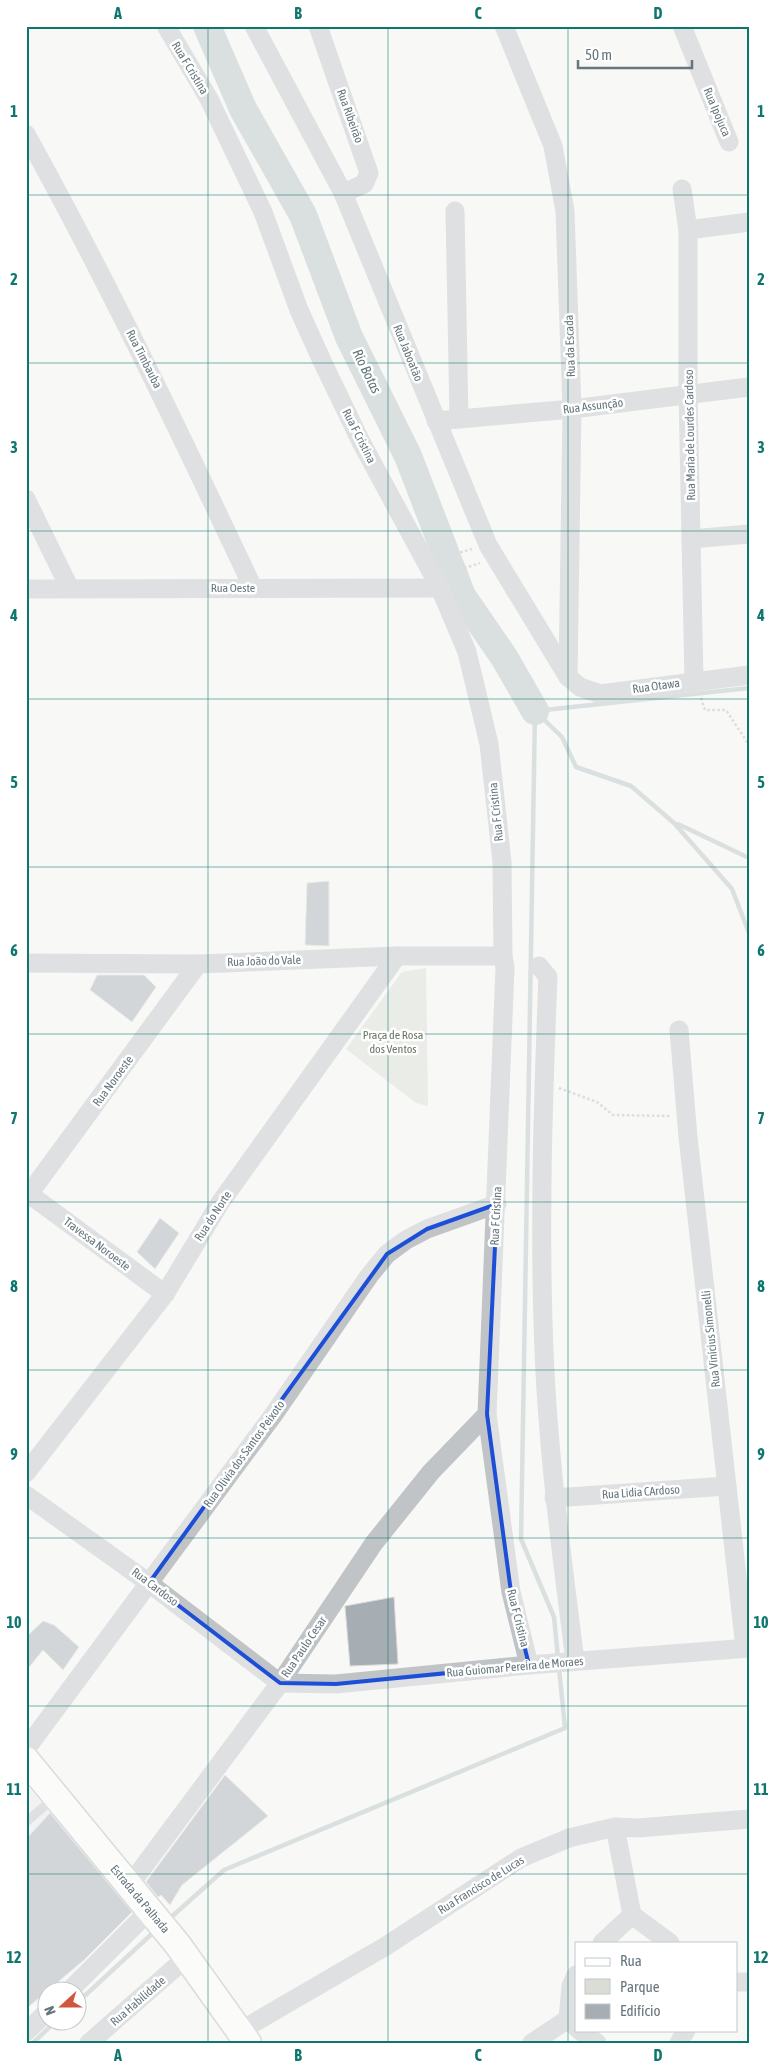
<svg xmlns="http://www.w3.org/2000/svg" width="775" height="2069" font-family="'Asap Condensed',sans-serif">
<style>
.built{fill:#e9eaea}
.green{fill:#d9ddd6}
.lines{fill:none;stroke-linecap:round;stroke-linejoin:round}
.stream{stroke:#b7c3c6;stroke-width:4.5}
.river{stroke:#b7c3c6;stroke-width:28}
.building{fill:#a6aeb3;stroke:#dadad9}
.secondary-casing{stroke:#b3b8bc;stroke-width:29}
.path{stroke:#babdbf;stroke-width:2.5;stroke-dasharray:2.5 2.5;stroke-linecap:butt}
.service{stroke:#c0c4c7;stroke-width:9}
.minor{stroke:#c0c4c7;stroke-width:19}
.secondary{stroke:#fff;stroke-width:26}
.marked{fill:none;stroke:#1d4ed8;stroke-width:4;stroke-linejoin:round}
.grid{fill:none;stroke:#0f766e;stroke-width:1;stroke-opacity:0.55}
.labels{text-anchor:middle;stroke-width:5;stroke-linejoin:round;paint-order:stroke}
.street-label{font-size:12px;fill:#66767e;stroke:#fff}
.park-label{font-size:12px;fill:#697765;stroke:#fff}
.water-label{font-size:14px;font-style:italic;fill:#617478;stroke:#fff}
.neatline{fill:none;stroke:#0f766e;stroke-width:2}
.grid-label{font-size:16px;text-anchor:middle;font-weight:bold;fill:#0f766e}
</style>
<rect width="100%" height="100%" fill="#f8f8f6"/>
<polygon class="built" points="26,1785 55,1819 26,1847"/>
<polygon class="green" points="426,968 428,1106 416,1103 346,1049 402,972"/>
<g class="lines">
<g class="stream">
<polyline points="535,711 521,1539 554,1617 558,1658"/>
<polyline points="535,711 562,737 576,767 631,786 674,823 732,889 749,933"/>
<polyline points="535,711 749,688"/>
<polyline points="678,824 749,858"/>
<polyline points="168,1920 224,1870 565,1728 559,1668"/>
<polyline points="78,2002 156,1930"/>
<polyline points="33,2043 55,2022"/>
</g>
<polyline class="river" points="207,26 243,109 303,215 349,337 408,456 462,596 504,657 535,711"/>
</g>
<g class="building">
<polygon points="329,881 329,946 305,945 307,883"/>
<polygon points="97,975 144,975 156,987 132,1022 90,990"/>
<polygon points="160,1218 179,1233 155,1269 137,1252"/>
<polygon points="394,1597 398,1664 350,1666 345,1606"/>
<polygon points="43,1621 54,1625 79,1647 63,1670 43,1650 26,1671 26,1637"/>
<polygon points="225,1775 268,1816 182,1885 170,1905 161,1895 158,1897 146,1882"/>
<polygon points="50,1813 132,1912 84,1960 26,2009 26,1839"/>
</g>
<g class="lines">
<defs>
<polyline id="secondary" points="26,1760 178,1945 248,2043"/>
</defs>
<use href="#secondary" class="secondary-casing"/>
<g class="path">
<polyline points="441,558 472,549"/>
<polyline points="450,573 480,563"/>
<polyline points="701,698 705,710 726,710 749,745"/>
<polyline points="559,1088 597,1102 613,1115 670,1116"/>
</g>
<polyline class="service" points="26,1822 54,1798"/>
<g class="minor">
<polyline points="166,26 209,99 243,170 263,212 299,310 323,363 361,442 440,588 467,652 489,744 502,862 503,956 505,968 487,1414 511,1592 529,1665"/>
<polyline points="254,26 343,193 488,545 568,677 580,687 600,694 749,675"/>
<polyline points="318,26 369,173 364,184 343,193"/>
<polyline points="504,26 553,146 565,211 572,409 568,677"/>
<polyline points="682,26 729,142"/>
<path d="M26,134C108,282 181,435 253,588"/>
<polyline points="682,189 688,230 688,394 694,681"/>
<polyline points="455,211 459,419"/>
<polyline points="688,230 749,222"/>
<polyline points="436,421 572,409 749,387"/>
<polyline points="26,499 69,587"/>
<polyline points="691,539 749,534"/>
<polyline points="26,589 440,588"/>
<polyline points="26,963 198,964 397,956 503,956"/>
<path d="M539,966L548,977C543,1101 539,1226 544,1350C548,1454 562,1558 575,1661"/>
<polyline points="679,1030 688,1137 745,1648"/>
<polyline points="29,1194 165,1294"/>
<polyline points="26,1198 198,964"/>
<polyline points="26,1473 165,1294 220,1203 397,956"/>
<polyline points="26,1495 149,1583 280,1683 336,1684 529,1665 749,1648"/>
<polyline points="554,1498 727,1486"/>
<polyline points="26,1749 274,1414 369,1276 387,1254 406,1240 427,1229 497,1204"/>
<polyline points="129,1886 280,1683 374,1543 431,1472 487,1414"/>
<polyline points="632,1915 670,1943"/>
<polyline points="602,1943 632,1915 615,1827"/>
<polyline points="736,1982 749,1982"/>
<polyline points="68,1992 150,1910"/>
<polyline points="568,2019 571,1986 576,1975"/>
<polyline points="579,2030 597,2043"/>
<polyline points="240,2031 386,1946 521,1858 569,1838 615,1827 638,1828 749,1819"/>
<polyline points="26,2032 48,2011"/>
<polyline points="89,2043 186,1958"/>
<polyline points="532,2043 568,2019 576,2027"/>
<polyline points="679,2043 686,2030"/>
</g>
<use href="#secondary" class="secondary"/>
</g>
<path d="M0 0H775V2069H0ZM497,1204L487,1414L511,1592L529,1665L336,1684L280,1683L149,1583L387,1254L427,1229Z" fill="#f8f8f6" fill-opacity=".55" fill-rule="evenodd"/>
<path class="marked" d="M497,1204L487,1414L511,1592L529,1665L336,1684L280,1683L149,1583L387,1254L427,1229Z"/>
<path class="grid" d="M208,26V2043M388,26V2043M568,26V2043M26,195H749M26,363H749M26,531H749M26,699H749M26,867H749M26,1034H749M26,1202H749M26,1370H749M26,1538H749M26,1706H749M26,1874H749"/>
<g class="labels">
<g class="street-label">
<text transform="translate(190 68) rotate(59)" y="4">Rua F Cristina</text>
<text transform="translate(717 112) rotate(67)" y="4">Rua Ipojuca</text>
<text transform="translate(350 116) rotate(70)" y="4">Rua Ribeirão</text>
<text transform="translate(570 346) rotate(-92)" y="4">Rua da Escada</text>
<text transform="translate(408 353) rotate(68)" y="4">Rua Jaboatão</text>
<text transform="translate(144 359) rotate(63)" y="4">Rua Timbauba</text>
<text transform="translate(593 406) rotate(-7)" y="4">Rua Assunção</text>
<text transform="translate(690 435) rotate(-91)" y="4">Rua Maria de Lourdes Cardoso</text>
<text transform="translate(359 436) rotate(63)" y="4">Rua F Cristina</text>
<text x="233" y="592">Rua Oeste</text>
<text transform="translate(656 686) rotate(-8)" y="4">Rua Otawa</text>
<text transform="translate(496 812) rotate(-96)" y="4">Rua F Cristina</text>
<text transform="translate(264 961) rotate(-2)" y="4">Rua João do Vale</text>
<text transform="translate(113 1081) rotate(-54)" y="4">Rua Noroeste</text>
<text transform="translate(213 1216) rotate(-57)" y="4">Rua do Norte</text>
<text transform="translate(496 1216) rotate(-87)" y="4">Rua F Cristina</text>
<text transform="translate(97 1244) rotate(37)" y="4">Travessa Noroeste</text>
<text transform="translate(711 1339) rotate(-96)" y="4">Rua Vinícius Simonelli</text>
<text transform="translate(244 1454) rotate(-54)" y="4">Rua Olivia dos Santos Peixoto</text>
<text transform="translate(641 1492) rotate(-4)" y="4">Rua Lidia CArdoso</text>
<text transform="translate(155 1587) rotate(37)" y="4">Rua Cardoso</text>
<text transform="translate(518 1618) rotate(76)" y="4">Rua F Cristina</text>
<text transform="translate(304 1647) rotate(-56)" y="4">Rua Paulo Cesar</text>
<text transform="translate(515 1667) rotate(-5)" y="4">Rua Guiomar Pereira de Moraes</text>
<text transform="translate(481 1885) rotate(-32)" y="4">Rua Francisco de Lucas</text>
<text transform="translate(140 1899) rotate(50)" y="4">Estrada da Palhada</text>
<text transform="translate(138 2001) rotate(-41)" y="4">Rua Habilidade</text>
</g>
<g class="park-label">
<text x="393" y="1039">Praça de Rosa<tspan x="393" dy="14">dos Ventos</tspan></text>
</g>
<g class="water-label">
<text transform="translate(367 371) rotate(64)" y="5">Rio Botas</text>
</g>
</g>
<rect width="775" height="2069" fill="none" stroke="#ffffff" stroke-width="55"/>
<rect x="575" y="1942" width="162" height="90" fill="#ffffff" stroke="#c2c8cb"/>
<rect x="585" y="1958" width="25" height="8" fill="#ffffff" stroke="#c2c8cb"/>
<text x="620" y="1966" font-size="15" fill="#66767e">Rua</text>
<rect x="585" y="1979" width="25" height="15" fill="#d9ddd6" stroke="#c2c8cb"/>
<text x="620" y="1992" font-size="15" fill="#66767e">Parque</text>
<rect x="585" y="2004" width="25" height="15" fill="#a6aeb3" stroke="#c2c8cb"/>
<text x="620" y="2016" font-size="15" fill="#66767e">Edifício</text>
<g transform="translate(62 2006) rotate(249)"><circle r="24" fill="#ffffff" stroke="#c2c8cb"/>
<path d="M0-4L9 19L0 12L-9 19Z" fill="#d0563f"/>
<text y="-8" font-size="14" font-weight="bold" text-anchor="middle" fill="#66767e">N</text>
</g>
<path d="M578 60v8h114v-8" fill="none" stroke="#66767e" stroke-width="2.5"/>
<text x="585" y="60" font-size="15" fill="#66767e" stroke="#ffffff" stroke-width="4" paint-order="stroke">50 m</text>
<rect x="28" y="28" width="720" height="2014" class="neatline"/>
<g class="grid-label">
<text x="118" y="19">A</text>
<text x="298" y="19">B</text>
<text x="478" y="19">C</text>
<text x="658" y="19">D</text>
<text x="14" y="117">1</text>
<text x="761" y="117">1</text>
<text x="14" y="285">2</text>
<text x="761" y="285">2</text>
<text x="14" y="453">3</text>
<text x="761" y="453">3</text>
<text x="14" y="621">4</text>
<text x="761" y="621">4</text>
<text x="14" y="788">5</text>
<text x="761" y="788">5</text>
<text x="14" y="956">6</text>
<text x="761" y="956">6</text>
<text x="14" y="1124">7</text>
<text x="761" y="1124">7</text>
<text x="14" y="1292">8</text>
<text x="761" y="1292">8</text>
<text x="14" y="1460">9</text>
<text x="761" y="1460">9</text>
<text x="14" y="1628">10</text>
<text x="761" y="1628">10</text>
<text x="14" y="1795">11</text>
<text x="761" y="1795">11</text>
<text x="14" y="1963">12</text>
<text x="761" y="1963">12</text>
<text x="118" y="2061">A</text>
<text x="298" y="2061">B</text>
<text x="478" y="2061">C</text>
<text x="658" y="2061">D</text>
</g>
</svg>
